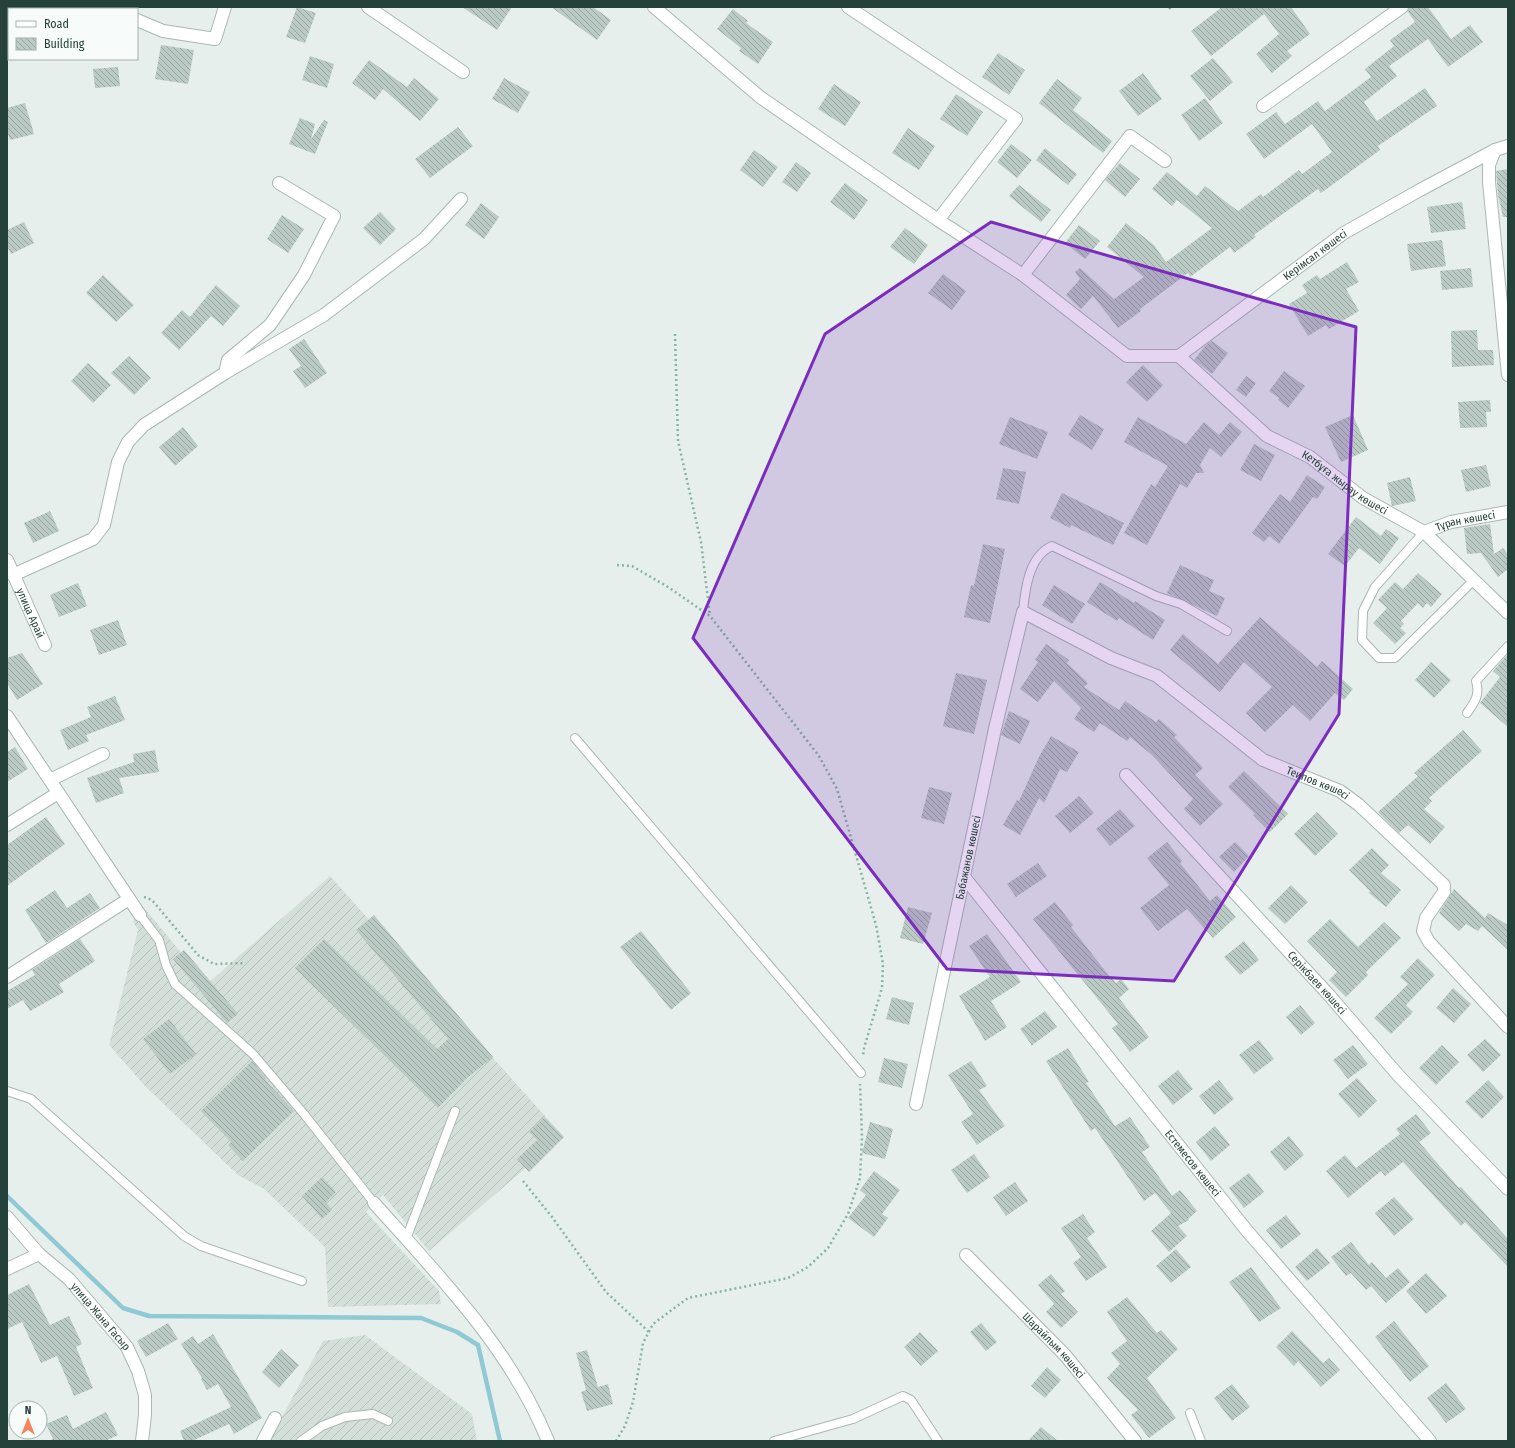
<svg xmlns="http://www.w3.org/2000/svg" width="1515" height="1448" font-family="'Fira Sans Condensed',sans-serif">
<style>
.industrial{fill:url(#industrial-furrows)}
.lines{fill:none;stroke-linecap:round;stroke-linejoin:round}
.stream{stroke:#8ec9d4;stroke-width:4.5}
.building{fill:url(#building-back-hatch)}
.service-casing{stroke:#a8b8b2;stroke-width:10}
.minor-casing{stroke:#a8b8b2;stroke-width:14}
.path{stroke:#86b3a5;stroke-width:2.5;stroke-dasharray:2 3;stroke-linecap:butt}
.service{stroke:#fff;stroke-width:8}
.minor{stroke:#fff;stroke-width:12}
.marked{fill:#7b2cbf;fill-opacity:0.2;stroke:#7b2cbf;stroke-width:3;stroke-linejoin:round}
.labels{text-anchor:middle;stroke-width:3;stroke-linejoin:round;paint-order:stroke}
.street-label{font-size:11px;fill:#24423a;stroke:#f7fbf9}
</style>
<defs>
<pattern id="industrial-furrows" width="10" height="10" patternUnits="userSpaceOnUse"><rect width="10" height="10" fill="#d4dfda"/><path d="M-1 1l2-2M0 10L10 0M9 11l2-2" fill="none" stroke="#b6c1bc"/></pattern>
<pattern id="building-back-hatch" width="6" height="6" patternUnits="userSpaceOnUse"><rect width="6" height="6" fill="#bbcac4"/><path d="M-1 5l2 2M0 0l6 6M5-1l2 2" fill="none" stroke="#98a6a0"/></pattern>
</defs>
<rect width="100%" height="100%" fill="#e6efeb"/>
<g class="industrial">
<polygon points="330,876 563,1136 429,1251 383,1195 366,1212 439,1291 441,1304 328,1307 325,1247 264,1189 238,1175 145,1086 109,1045 138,930 133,921 146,910 207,984"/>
<polygon points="365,1335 472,1414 477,1441 269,1441 323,1341"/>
</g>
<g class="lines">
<polyline class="stream" points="7,1196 123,1308 149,1316 421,1318 457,1332 478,1345 500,1441"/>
</g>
<g class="building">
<polygon points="297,7 316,13 305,43 286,37"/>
<polygon points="462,7 512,7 497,30"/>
<polygon points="551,7 593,7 611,20 597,40"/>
<polygon points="1222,7 1291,7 1310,34 1287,51 1292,56 1272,73 1256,54 1279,34 1264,14 1211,56 1191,31"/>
<polygon points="1409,7 1428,7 1451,39 1470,25 1483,42 1448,67 1428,39 1389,66 1397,76 1364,102 1377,121 1425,88 1437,106 1378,146 1380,150 1321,193 1318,189 1291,208 1254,235 1256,237 1234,253 1230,247 1190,277 1188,273 1140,309 1141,311 1118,328 1093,296 1081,309 1066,295 1080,279 1075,272 1080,268 1114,299 1144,277 1107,247 1126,223 1154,245 1166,262 1212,228 1177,200 1172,206 1152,189 1167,172 1197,196 1205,186 1238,211 1261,194 1263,197 1299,170 1302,174 1332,152 1312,124 1264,159 1246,134 1276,112 1285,124 1318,101 1325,111 1371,77 1365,69 1394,46 1390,40 1415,22 1408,12"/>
<polygon points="733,9 748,21 746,23 773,42 758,64 739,51 741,48 717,29"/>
<polygon points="161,45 194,50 188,84 155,79"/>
<polygon points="998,53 1025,70 1009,95 982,77"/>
<polygon points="310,56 334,64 327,88 302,80"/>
<polygon points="1213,58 1233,82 1210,101 1190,76"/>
<polygon points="369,60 407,87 414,78 439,99 420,121 383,89 375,100 352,83"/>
<polygon points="118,67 120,86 95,88 93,69"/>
<polygon points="1143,73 1162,99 1138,116 1119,91"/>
<polygon points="504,78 530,92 518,113 492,99"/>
<polygon points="1057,79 1082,98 1073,110 1112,141 1103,153 1039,103"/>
<polygon points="834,84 861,102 845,126 818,109"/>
<polygon points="956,94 983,112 967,136 940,119"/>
<polygon points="1205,98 1223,123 1199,141 1181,115"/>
<polygon points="25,103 34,134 10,140 7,131 7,108"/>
<polygon points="300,118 315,124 311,139 324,120 328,122 315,154 289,144"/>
<polygon points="458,127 473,146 430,178 415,159"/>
<polygon points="908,128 935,146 919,170 892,153"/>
<polygon points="1011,144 1032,160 1017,178 997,162"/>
<polygon points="1045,148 1077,174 1068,185 1036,160"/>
<polygon points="754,150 778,167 763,187 740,170"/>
<polygon points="796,162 811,173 797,192 782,182"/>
<polygon points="1120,163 1140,179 1125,197 1105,180"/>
<polygon points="1508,169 1508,217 1503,217 1498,195 1496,171"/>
<polygon points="845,183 868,200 854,220 830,202"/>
<polygon points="1019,185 1051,210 1041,222 1009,196"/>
<polygon points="1462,202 1466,229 1431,233 1427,207"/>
<polygon points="481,203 499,217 484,239 465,225"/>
<polygon points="380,212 396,229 380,245 363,228"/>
<polygon points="282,215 304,229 288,253 267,239"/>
<polygon points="24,222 34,243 11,254 7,246 7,230"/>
<polygon points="1079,225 1100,241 1085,259 1065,243"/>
<polygon points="905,228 928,245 914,264 890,247"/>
<polygon points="1442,240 1446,266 1411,271 1407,244"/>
<polygon points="1347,262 1359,282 1346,289 1359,311 1329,329 1326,325 1308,336 1289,304 1307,293 1302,285 1317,275 1320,279"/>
<polygon points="1471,268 1473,287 1442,290 1440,271"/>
<polygon points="943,274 966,291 952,310 928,293"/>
<polygon points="103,275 134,305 116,322 86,293"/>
<polygon points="216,285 240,306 223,326 211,316 179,350 161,333 182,310 190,317"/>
<polygon points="1477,330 1478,350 1493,350 1494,365 1452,367 1451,331"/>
<polygon points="304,339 327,373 305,388 293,371 301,366 289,349"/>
<polygon points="1212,341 1228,353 1212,374 1194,360 1206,345"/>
<polygon points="129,356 151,378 134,395 111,373"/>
<polygon points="88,363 111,385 93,403 71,381"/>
<polygon points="1143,365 1163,385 1147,402 1126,382"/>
<polygon points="1284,371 1305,386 1288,408 1278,400 1279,398 1269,391"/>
<polygon points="1246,376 1256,383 1246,397 1236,390"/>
<polygon points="1490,400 1491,412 1486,412 1487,427 1460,428 1458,402"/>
<polygon points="1080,415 1104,429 1092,450 1068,435"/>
<polygon points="1353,415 1368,450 1341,462 1325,427"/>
<polygon points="1010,417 1048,432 1037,459 999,444"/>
<polygon points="1138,417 1186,444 1204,422 1219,435 1230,422 1242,432 1221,457 1210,448 1200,465 1204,473 1196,473 1187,488 1180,484 1147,545 1124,533 1151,484 1155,487 1168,466 1124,442"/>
<polygon points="183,427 198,446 175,466 159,447"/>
<polygon points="1254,444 1275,455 1261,481 1240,470"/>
<polygon points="1486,465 1491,486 1466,492 1461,470"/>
<polygon points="1003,468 1026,472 1019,504 996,499"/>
<polygon points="1307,475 1325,487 1317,499 1313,497 1279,544 1269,536 1264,542 1252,533 1280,494 1290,502"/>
<polygon points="1410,477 1416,501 1392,506 1387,483"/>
<polygon points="1062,493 1124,523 1113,545 1071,525 1070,528 1050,518"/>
<polygon points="50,511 59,531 33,543 24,523"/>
<polygon points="1356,517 1381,536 1386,529 1399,538 1380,564 1359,548 1345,566 1328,554"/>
<polygon points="1490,524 1494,554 1503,548 1508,555 1508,569 1498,577 1481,553 1467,554 1464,528"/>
<polygon points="983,544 1005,549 990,623 964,617 971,585 974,586"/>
<polygon points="1180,565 1214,580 1209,591 1225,598 1217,616 1167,593"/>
<polygon points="1418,573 1442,594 1431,607 1427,603 1423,608 1418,603 1401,621 1404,624 1400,628 1406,633 1395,644 1373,623 1387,608 1378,600 1395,582 1403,589"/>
<polygon points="1100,582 1134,603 1135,601 1165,620 1153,640 1119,618 1117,621 1087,602"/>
<polygon points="78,583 87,606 59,617 50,595"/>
<polygon points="1054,585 1085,604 1072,624 1042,605"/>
<polygon points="1260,617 1317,667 1322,661 1353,689 1344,700 1335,693 1310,721 1293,705 1265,732 1246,713 1272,687 1244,662 1220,692 1170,650 1183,634 1218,664"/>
<polygon points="118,620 127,645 99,655 90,630"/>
<polygon points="1046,644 1069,660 1067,663 1088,683 1084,687 1119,710 1125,701 1156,722 1159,719 1177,735 1174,737 1203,768 1195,775 1223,804 1200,826 1184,809 1193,799 1152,755 1130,737 1127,741 1100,723 1094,732 1074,719 1081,708 1054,681 1038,702 1020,689 1038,662 1035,660"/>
<polygon points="22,653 43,684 17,700 7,683 7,658"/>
<polygon points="1508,654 1508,727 1480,703 1500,677 1493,671"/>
<polygon points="1431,662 1451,680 1434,698 1415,680"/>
<polygon points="956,673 987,680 974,734 943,726"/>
<polygon points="115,696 125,720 86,735 89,741 68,750 60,730 91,717 87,707"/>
<polygon points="1009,711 1030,721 1020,744 1001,735"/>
<polygon points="1463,730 1482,751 1429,798 1432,801 1424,809 1445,827 1430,844 1408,825 1399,833 1378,812 1418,776 1414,773"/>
<polygon points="1051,736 1079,752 1067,772 1060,769 1044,803 1039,798 1020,835 1003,825 1017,800 1019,801 1039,757"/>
<polygon points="15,747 28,769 7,782 7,752"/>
<polygon points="155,750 159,772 119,778 124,793 96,803 87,778 134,762 133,754"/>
<polygon points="1244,771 1288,814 1270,832 1253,815 1255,814 1228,787"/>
<polygon points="929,787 952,793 944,824 921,818"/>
<polygon points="1079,796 1094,813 1070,833 1055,816"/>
<polygon points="1120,809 1135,826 1110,846 1096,829"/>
<polygon points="1317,812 1338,834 1315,856 1294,834"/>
<polygon points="46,817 65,844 7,886 7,845"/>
<polygon points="1167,842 1182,861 1180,863 1210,901 1217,895 1236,917 1213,938 1187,909 1158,931 1140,908 1169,885 1147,858"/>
<polygon points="1235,842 1249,856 1234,872 1219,857"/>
<polygon points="1372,848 1389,865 1381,873 1401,890 1386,907 1369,893 1370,891 1349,870"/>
<polygon points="1038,863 1047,876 1016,897 1007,884"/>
<polygon points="1291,885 1308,902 1285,924 1268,908"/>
<polygon points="1454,889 1485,918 1488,913 1508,925 1508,950 1482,926 1478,931 1466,924 1459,931 1439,913"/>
<polygon points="55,890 67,908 90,893 100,908 46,943 25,910"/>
<polygon points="1055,902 1073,925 1071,927 1106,972 1116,983 1121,979 1129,989 1119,998 1149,1037 1130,1052 1112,1028 1118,1024 1033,919"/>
<polygon points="908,907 932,913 923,944 900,938"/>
<polygon points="374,915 493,1057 467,1078 438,1108 295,968 324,939 437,1049 448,1039 356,930"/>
<polygon points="1330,919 1358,947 1384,922 1401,938 1366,972 1368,975 1346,997 1329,980 1337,972 1307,941"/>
<polygon points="641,931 691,993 671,1010 620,947"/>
<polygon points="987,934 1021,982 991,1001 1007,1027 985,1041 959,996 990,977 969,946"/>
<polygon points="80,939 95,961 59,984 64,992 30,1011 23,1000 7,1009 7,991 35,975 32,970"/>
<polygon points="1244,941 1259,960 1240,975 1224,957"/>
<polygon points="184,950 238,1014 227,1023 173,959"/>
<polygon points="1418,958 1435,975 1406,1005 1413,1012 1391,1034 1374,1018 1408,984 1400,977"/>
<polygon points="1453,988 1471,1004 1454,1023 1436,1008"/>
<polygon points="892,997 914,1003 909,1025 886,1019"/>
<polygon points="1300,1005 1315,1023 1301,1035 1286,1017"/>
<polygon points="1045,1011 1057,1027 1031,1046 1031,1044 1020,1029"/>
<polygon points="169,1019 196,1054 170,1074 143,1039"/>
<polygon points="1485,1039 1501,1055 1483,1072 1467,1055"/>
<polygon points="1259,1040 1274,1059 1254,1074 1239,1055"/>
<polygon points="1353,1045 1368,1064 1348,1079 1333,1060"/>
<polygon points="1442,1045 1459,1062 1436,1085 1419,1068"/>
<polygon points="1068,1048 1089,1082 1086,1083 1115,1126 1130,1117 1150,1147 1142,1152 1172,1196 1180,1190 1197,1211 1188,1219 1189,1220 1178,1226 1187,1236 1169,1252 1151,1231 1171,1213 1155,1193 1144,1201 1095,1128 1091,1131 1046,1061"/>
<polygon points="884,1058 908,1064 902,1088 878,1082"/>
<polygon points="252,1061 266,1078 265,1080 294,1111 243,1161 228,1145 231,1142 201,1111"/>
<polygon points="971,1061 987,1086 979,1090 1005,1126 977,1145 961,1122 973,1114 948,1075"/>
<polygon points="1178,1070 1193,1089 1173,1105 1158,1086"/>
<polygon points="1357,1078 1377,1101 1359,1118 1338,1094"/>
<polygon points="1219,1080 1234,1099 1214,1115 1199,1096"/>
<polygon points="1488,1080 1504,1097 1482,1119 1465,1102"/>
<polygon points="1416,1114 1431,1133 1419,1142 1459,1188 1461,1187 1508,1239 1508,1267 1465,1222 1461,1226 1403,1162 1385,1176 1381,1171 1348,1198 1326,1171 1345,1155 1356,1168 1400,1134 1396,1129"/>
<polygon points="544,1117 564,1137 529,1172 517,1159 537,1140 529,1132"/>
<polygon points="870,1122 893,1129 885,1159 862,1153"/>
<polygon points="1215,1126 1230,1145 1211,1161 1196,1142"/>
<polygon points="1289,1136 1304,1155 1285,1171 1270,1152"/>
<polygon points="974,1154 990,1177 967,1193 951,1170"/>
<polygon points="874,1171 900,1190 882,1214 888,1218 874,1237 848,1218 866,1195 860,1190"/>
<polygon points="1249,1173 1264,1192 1244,1208 1229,1188"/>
<polygon points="322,1177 336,1192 326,1202 332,1210 322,1219 302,1196"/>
<polygon points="1015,1182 1028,1201 1006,1216 993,1197"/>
<polygon points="1394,1197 1414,1219 1394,1236 1375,1213"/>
<polygon points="1083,1214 1095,1232 1087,1238 1107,1267 1086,1281 1073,1263 1081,1257 1061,1228"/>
<polygon points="1286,1215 1301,1234 1281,1249 1266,1230"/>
<polygon points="1351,1242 1369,1265 1372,1262 1386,1278 1398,1268 1410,1282 1386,1303 1371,1286 1366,1290 1351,1273 1346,1276 1331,1257"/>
<polygon points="1317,1248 1330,1263 1307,1281 1295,1267"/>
<polygon points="1176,1249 1191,1267 1171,1283 1156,1266"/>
<polygon points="1251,1267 1281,1308 1259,1322 1229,1282"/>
<polygon points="1426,1273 1447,1296 1426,1314 1406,1291"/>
<polygon points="1051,1274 1065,1291 1061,1294 1078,1312 1061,1328 1046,1312 1054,1304 1038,1285"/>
<polygon points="29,1284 50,1325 69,1316 82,1344 76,1347 93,1388 74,1396 57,1356 41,1363 22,1322 7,1329 7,1295"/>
<polygon points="1127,1297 1157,1333 1161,1330 1178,1349 1147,1378 1176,1418 1149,1438 1131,1415 1138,1410 1107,1378 1120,1364 1111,1353 1127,1341 1107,1312"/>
<polygon points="1394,1321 1429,1366 1410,1382 1375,1337"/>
<polygon points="168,1323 178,1339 146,1357 137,1341"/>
<polygon points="981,1323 997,1342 986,1351 970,1332"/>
<polygon points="1292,1331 1323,1363 1329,1358 1340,1370 1321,1387 1298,1361 1294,1366 1276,1347"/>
<polygon points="920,1332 938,1351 921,1366 904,1347"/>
<polygon points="213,1334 262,1418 234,1434 229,1424 192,1441 184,1441 180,1431 231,1407 218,1384 207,1390 201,1379 202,1378 181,1344 193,1336 198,1344"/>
<polygon points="281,1349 299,1365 279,1388 262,1372"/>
<polygon points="587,1350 598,1387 608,1384 613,1404 587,1411 581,1392 586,1390 576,1353"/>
<polygon points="1047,1367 1061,1380 1045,1398 1031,1386"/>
<polygon points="1446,1383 1466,1409 1446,1423 1427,1398"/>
<polygon points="1232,1384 1250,1407 1232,1421 1214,1398"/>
<polygon points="106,1412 118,1435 105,1441 48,1441 53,1439 46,1424 67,1415 73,1429"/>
<polygon points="1041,1427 1058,1441 1028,1441"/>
</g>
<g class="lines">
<defs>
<g id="service">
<polyline points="1424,532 1375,587 1363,611 1362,640 1379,658 1395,658 1474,580"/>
<path d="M1023,612C1025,589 1029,556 1052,546L1156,596L1181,604L1227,631"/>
<path d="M1467,713C1475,702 1480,695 1476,681L1508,646"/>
<polyline points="575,738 861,1073"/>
<polyline points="140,915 159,940 166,965 175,984 253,1054 304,1114 374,1203"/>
<polyline points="7,1091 31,1099 184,1236 201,1246 302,1281"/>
<polyline points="406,1239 455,1111"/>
<polyline points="1190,1413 1201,1441"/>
<polyline points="301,1441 322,1426 345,1417 373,1414 388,1421"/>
<polyline points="774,1441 853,1419 903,1396 911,1400 938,1441"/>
</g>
<g id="minor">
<polyline points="368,7 463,72"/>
<path id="s1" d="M654,7L760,97L938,220L1023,275L1127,356H1179L1344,233L1420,190L1495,150L1508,146"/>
<polyline points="848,7 1016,119 938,220"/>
<polyline points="137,20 163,31 215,39 225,7"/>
<polyline points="1263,106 1402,7"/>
<polyline points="1495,150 1489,165 1489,182 1508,375"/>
<polyline points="1023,275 1130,136 1165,161"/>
<path id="s2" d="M1179,356L1267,436L1310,457L1363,498L1424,532L1508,613"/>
<polyline points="225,373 228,360 270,325 304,275 334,216 279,183"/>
<path id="s3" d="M1424,532L1451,522L1508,512"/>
<path id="s4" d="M7,560L45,645"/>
<polyline points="13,575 93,539 104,525 118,462 128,442 144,425 225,373 324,315 424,239 461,199"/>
<polyline points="7,716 140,915"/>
<path id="s5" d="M1126,775L1329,995L1398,1075L1508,1189"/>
<polyline points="50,780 103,754"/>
<polyline points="7,825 58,793"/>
<path id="s6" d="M965,878L1248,1232L1430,1441"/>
<polyline points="7,977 129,899"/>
<path id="s7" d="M916,1104L995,729L1023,612L1111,658L1157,676L1263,760L1340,791L1359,805L1444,885V892L1426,918L1423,931L1429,942L1508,1027"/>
<path d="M374,1203C440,1277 510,1348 548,1441"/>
<path id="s8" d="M7,1217L39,1254L69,1279L127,1347L138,1371L145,1395V1415L142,1441"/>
<path id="s9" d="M966,1255L1065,1355L1135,1441"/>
<polyline points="7,1269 39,1254"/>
<polyline points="263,1441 275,1418"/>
</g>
</defs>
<use href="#service" class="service-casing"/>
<use href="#minor" class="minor-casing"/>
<g class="path">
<polyline points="1169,9 1171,7"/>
<polyline points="675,334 678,441 701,542 710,616"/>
<polyline points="617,565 632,566 668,587 710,616 819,756 837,789 876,925 883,964 882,988 864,1048 863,1057"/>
<polyline points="144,897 152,900 198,955 214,964 245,963"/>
<polyline points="523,1181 552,1217 606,1292 649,1332"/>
<polyline points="616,1441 625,1426 633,1402 643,1343 653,1324 688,1298 788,1278 808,1267 828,1248 848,1214 860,1178 862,1137 860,1084"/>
</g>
<use href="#service" class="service"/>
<use href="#minor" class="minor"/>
</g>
<path class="marked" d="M991,222L1356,327L1339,714L1174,981L947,969L693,638L825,334Z"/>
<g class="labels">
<g class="street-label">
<text dy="4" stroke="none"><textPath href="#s1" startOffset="810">Керімсал көшесі</textPath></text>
<text dy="4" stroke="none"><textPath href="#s2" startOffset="210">Кетбұға жырау көшесі</textPath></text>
<text dy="4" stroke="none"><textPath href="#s3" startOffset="43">Тұран көшесі</textPath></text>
<text dy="4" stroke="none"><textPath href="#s4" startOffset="58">улица Арай</textPath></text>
<text dy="4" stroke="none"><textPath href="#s7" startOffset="847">Теипов көшесі</textPath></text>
<text dy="4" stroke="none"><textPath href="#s7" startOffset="252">Бабажанов көшесі</textPath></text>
<text dy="4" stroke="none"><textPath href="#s5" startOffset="282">Серікбаев көшесі</textPath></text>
<text dy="4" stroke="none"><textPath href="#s6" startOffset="365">Естемесов көшесі</textPath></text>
<text dy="4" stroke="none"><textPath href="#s8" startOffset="137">улица Жана Гасыр</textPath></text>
<text dy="4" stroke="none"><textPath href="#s9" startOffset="126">Шарайлым көшесі</textPath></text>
</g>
</g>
<rect width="1515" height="1448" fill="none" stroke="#24423a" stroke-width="16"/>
<rect x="8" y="8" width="130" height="52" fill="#f7fbf9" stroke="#a3b1ad"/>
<rect x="16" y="21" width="20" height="6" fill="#ffffff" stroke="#a3b1ad"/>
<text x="44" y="28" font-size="12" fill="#24423a">Road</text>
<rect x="16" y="38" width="20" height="12" fill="url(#building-back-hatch)" stroke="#a3b1ad"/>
<text x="44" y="48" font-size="12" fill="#24423a">Building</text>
<g transform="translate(28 1420)"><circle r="19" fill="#f7fbf9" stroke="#a3b1ad"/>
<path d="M0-3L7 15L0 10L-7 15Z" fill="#f4845f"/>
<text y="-6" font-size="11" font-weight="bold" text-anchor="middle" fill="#24423a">N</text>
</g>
</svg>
